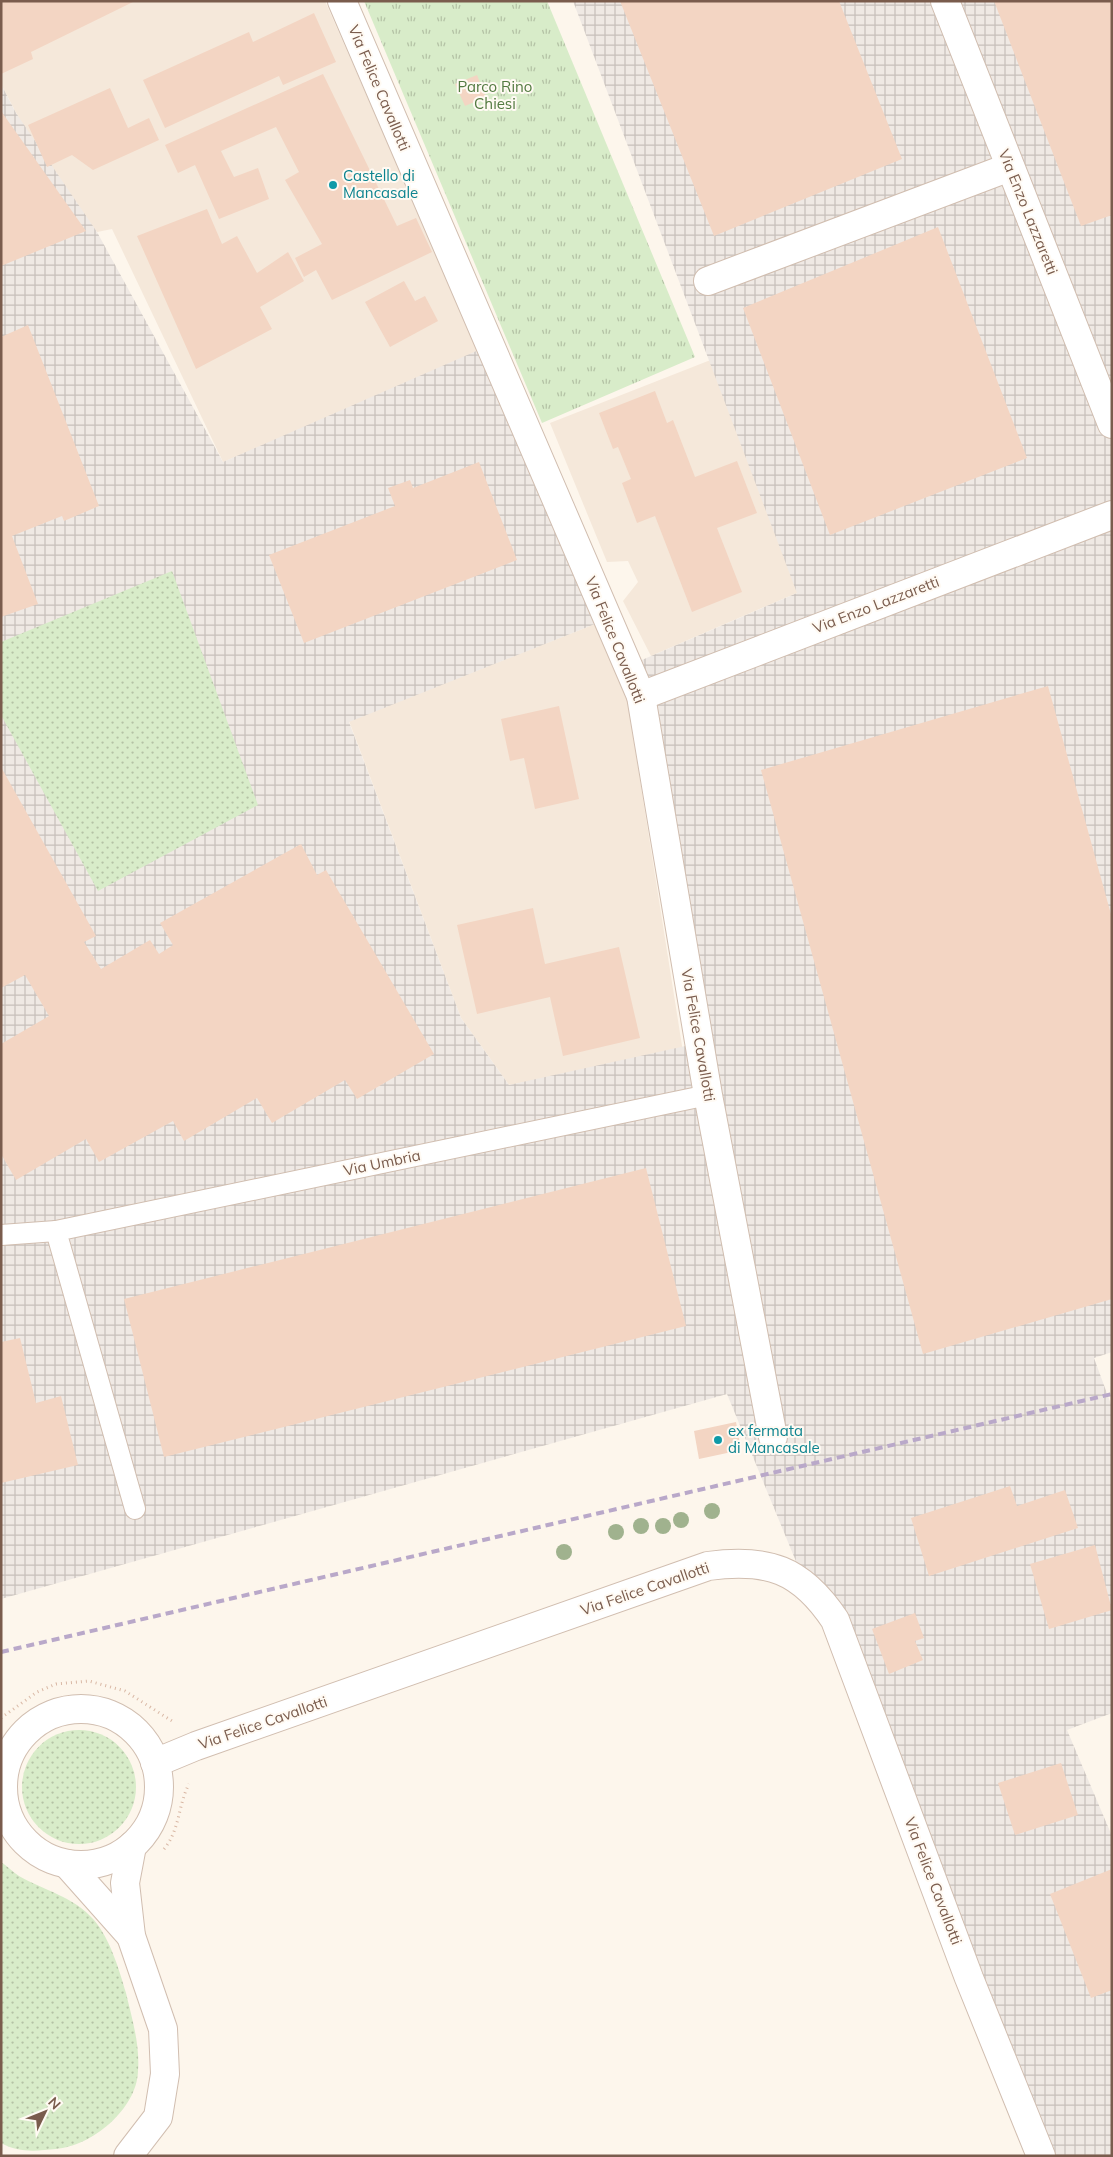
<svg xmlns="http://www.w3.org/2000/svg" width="1113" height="2157" font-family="Mulish,sans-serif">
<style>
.residential{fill:#f5e8da}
.industrial{fill:url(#industrial-grid)}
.grass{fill:url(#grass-dots)}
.park{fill:url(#park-tufts)}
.building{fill:#f3d5c3}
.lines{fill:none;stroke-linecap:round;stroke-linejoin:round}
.service-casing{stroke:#d1beb0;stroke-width:22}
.minor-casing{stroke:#d1beb0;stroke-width:30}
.path{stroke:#d9b8a5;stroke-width:3;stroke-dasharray:1 4;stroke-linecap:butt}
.service{stroke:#fff;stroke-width:20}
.minor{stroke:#fff;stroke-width:28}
.rail{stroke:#b9a8c9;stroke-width:4;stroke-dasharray:8 5;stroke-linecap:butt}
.tree{fill:#a0b28e}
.culture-dot{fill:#0f9aa8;stroke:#fffaf3;stroke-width:2}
.labels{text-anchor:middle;stroke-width:4;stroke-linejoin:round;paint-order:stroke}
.park-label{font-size:15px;fill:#537a41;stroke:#fffaf3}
.street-label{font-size:15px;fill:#7a5c4d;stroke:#fffaf3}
.culture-label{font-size:15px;fill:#0d838f;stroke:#fffaf3;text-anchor:start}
</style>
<defs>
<pattern id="industrial-grid" width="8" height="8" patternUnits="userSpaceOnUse" patternTransform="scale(1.25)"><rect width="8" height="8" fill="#efe9e4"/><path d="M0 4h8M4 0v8" fill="none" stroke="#c7c0bb"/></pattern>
<pattern id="grass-dots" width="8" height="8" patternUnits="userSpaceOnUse" patternTransform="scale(1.25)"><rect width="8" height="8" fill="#d8ecc9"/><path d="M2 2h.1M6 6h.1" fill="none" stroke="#b4c2a5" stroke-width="1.8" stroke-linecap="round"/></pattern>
<pattern id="park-tufts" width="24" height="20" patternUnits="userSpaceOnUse" patternTransform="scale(1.25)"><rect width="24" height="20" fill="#d8ecc9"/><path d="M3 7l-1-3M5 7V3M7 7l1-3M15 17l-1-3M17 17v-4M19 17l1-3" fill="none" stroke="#b4c2a5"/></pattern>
</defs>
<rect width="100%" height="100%" fill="#fdf6ec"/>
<g class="residential">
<polygon points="1,1 325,1 482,357 223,462 112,229 97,232 45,168 1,84"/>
<polygon points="736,350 829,579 651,656 623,601 638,582 628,561 607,562 550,423"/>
<polygon points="595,624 627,698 683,1052 509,1085 461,1018 349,721"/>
</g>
<polygon class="industrial" points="573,1 1112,1 1112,1352 1094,1358 1112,1407 1112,1713 1067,1730 1112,1836 1112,2156 1041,2156 727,1394 1,1599 1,84 16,113 97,232 223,462 490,345 595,624 349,722 461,1018 509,1085 699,1043 628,666 797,593"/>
<g class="grass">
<polygon points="172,571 258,805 98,891 1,715 1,642"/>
<circle cx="79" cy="1787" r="57"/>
<path d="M1,1862C7,1866 13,1872 19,1876C45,1891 73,1896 94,1920C110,1939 119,1969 126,1993C132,2019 140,2044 138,2071C137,2109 92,2146 56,2149C36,2151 19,2153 1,2143Z"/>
</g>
<polygon class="park" points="364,1 547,1 695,357 542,423"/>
<g class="building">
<polygon points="1,1 135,1 31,52 33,59 1,74"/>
<polygon points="620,1 839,1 902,159 714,236"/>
<polygon points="994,1 1112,1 1112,215 1081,226"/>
<polygon points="314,13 336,62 283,85 279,76 165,128 143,80 249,32 253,42"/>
<polygon points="323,74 397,226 416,218 432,252 332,300 316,270 304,277 295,258 322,244 285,180 299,172 276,127 221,151 234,177 258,168 269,199 219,219 195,165 178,173 165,145"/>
<polygon points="477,75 486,97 465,106 455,84"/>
<polygon points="110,88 128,128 149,118 159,140 93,170 72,155 47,167 28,125"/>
<polygon points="1,111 86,231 1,266"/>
<polygon points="207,209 222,244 237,236 257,273 288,252 304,281 260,307 272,329 196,369 137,236"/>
<polygon points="938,227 1027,458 830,535 743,308"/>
<polygon points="404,281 415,301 425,296 438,321 390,347 365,302"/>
<polygon points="28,325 99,506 64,521 62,516 12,536 38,604 1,617 1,337"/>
<polygon points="655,391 667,423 673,420 695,477 737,461 757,513 717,528 742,592 692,612 655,516 637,523 622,483 631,479 618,447 613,449 599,413"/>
<polygon points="479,462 517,560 304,643 269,555 395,506 388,488 410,480 413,488"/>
<polygon points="1048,686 1112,918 1112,1299 923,1354 761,770"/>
<polygon points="559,706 579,799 535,809 524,758 510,761 501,719"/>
<polygon points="1,767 96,936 84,942 101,969 150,940 159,954 173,945 160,923 301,844 317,875 326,870 434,1054 357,1099 345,1080 272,1123 257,1098 184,1141 173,1121 99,1162 86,1139 16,1180 1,1154 1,1044 49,1016 25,975 1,988"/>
<polygon points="533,908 545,964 619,947 640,1038 563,1056 550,997 477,1014 457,925"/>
<polygon points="646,1168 686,1326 164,1457 124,1299"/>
<polygon points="20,1338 36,1403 61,1396 78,1465 1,1483 1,1342"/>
<polygon points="736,1422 741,1450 699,1459 694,1431"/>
<polygon points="1010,1486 1017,1506 1065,1490 1078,1528 929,1576 911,1518"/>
<polygon points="1095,1545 1112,1610 1049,1629 1030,1564"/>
<polygon points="915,1613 924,1638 915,1641 923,1660 889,1674 872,1629"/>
<polygon points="1061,1763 1078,1815 1015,1835 998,1783"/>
<polygon points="1112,1869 1112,1990 1091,1998 1050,1894"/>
</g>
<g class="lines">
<defs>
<g id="service">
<polyline points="1,1235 56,1231"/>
<polyline points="135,1509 56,1231 708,1095"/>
</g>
<g id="minor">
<polyline points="342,1 641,696 708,1095 773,1437"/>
<polyline points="945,1 1112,424"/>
<polyline points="708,281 1010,167"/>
<polyline points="641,696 1112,515"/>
<circle cx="81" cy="1787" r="78"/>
<path d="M155,1763L196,1746L708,1566C768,1558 801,1569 835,1620L969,1978L1041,2156"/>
<polyline points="67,1864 131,1936"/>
<polyline points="128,2156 158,2117 165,2074 163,2029 131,1936 125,1883 132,1846"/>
</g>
</defs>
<use href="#service" class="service-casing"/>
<use href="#minor" class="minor-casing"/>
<g class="path">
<polyline points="1,1718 37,1692 56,1684 89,1681 125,1691 172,1721"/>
<path d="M164,1849C180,1830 178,1805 189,1784"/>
</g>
<use href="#service" class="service"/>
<use href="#minor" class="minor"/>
<polyline class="rail" points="1,1652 1112,1394"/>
</g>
<g class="tree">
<circle cx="712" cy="1511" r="8"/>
<circle cx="681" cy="1520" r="8"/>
<circle cx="641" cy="1526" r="8"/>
<circle cx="663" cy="1526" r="8"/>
<circle cx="616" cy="1532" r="8"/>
<circle cx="564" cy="1552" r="8"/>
</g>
<g class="culture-dot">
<circle cx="333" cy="185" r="5"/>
<circle cx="718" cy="1440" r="5"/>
</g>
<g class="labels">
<g class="park-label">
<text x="495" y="92">Parco Rino<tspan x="495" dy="17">Chiesi</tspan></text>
</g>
<g class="street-label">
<text transform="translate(379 88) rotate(67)" y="5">Via Felice Cavallotti</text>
<text transform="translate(1028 212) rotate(68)" y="5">Via Enzo Lazzaretti</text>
<text transform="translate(876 605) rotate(-21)" y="5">Via Enzo Lazzaretti</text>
<text transform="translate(615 640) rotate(68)" y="5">Via Felice Cavallotti</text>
<text transform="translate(698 1035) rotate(80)" y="5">Via Felice Cavallotti</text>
<text transform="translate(382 1163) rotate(-12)" y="5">Via Umbria</text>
<text transform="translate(645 1589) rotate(-19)" y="5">Via Felice Cavallotti</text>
<text transform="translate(263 1723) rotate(-19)" y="5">Via Felice Cavallotti</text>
<text transform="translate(933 1881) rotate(69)" y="5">Via Felice Cavallotti</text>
</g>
<g class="culture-label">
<text x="343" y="181">Castello di<tspan x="343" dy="17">Mancasale</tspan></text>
<text x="728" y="1436">ex fermata<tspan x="728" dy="17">di Mancasale</tspan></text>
</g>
</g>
<rect width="1113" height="2157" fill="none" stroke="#7a5c4d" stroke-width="5"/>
<g transform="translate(45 2112) rotate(47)" stroke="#fffaf3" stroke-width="4" paint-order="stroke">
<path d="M0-4L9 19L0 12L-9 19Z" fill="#7a5c4d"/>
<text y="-8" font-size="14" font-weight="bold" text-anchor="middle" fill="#7a5c4d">N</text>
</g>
</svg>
